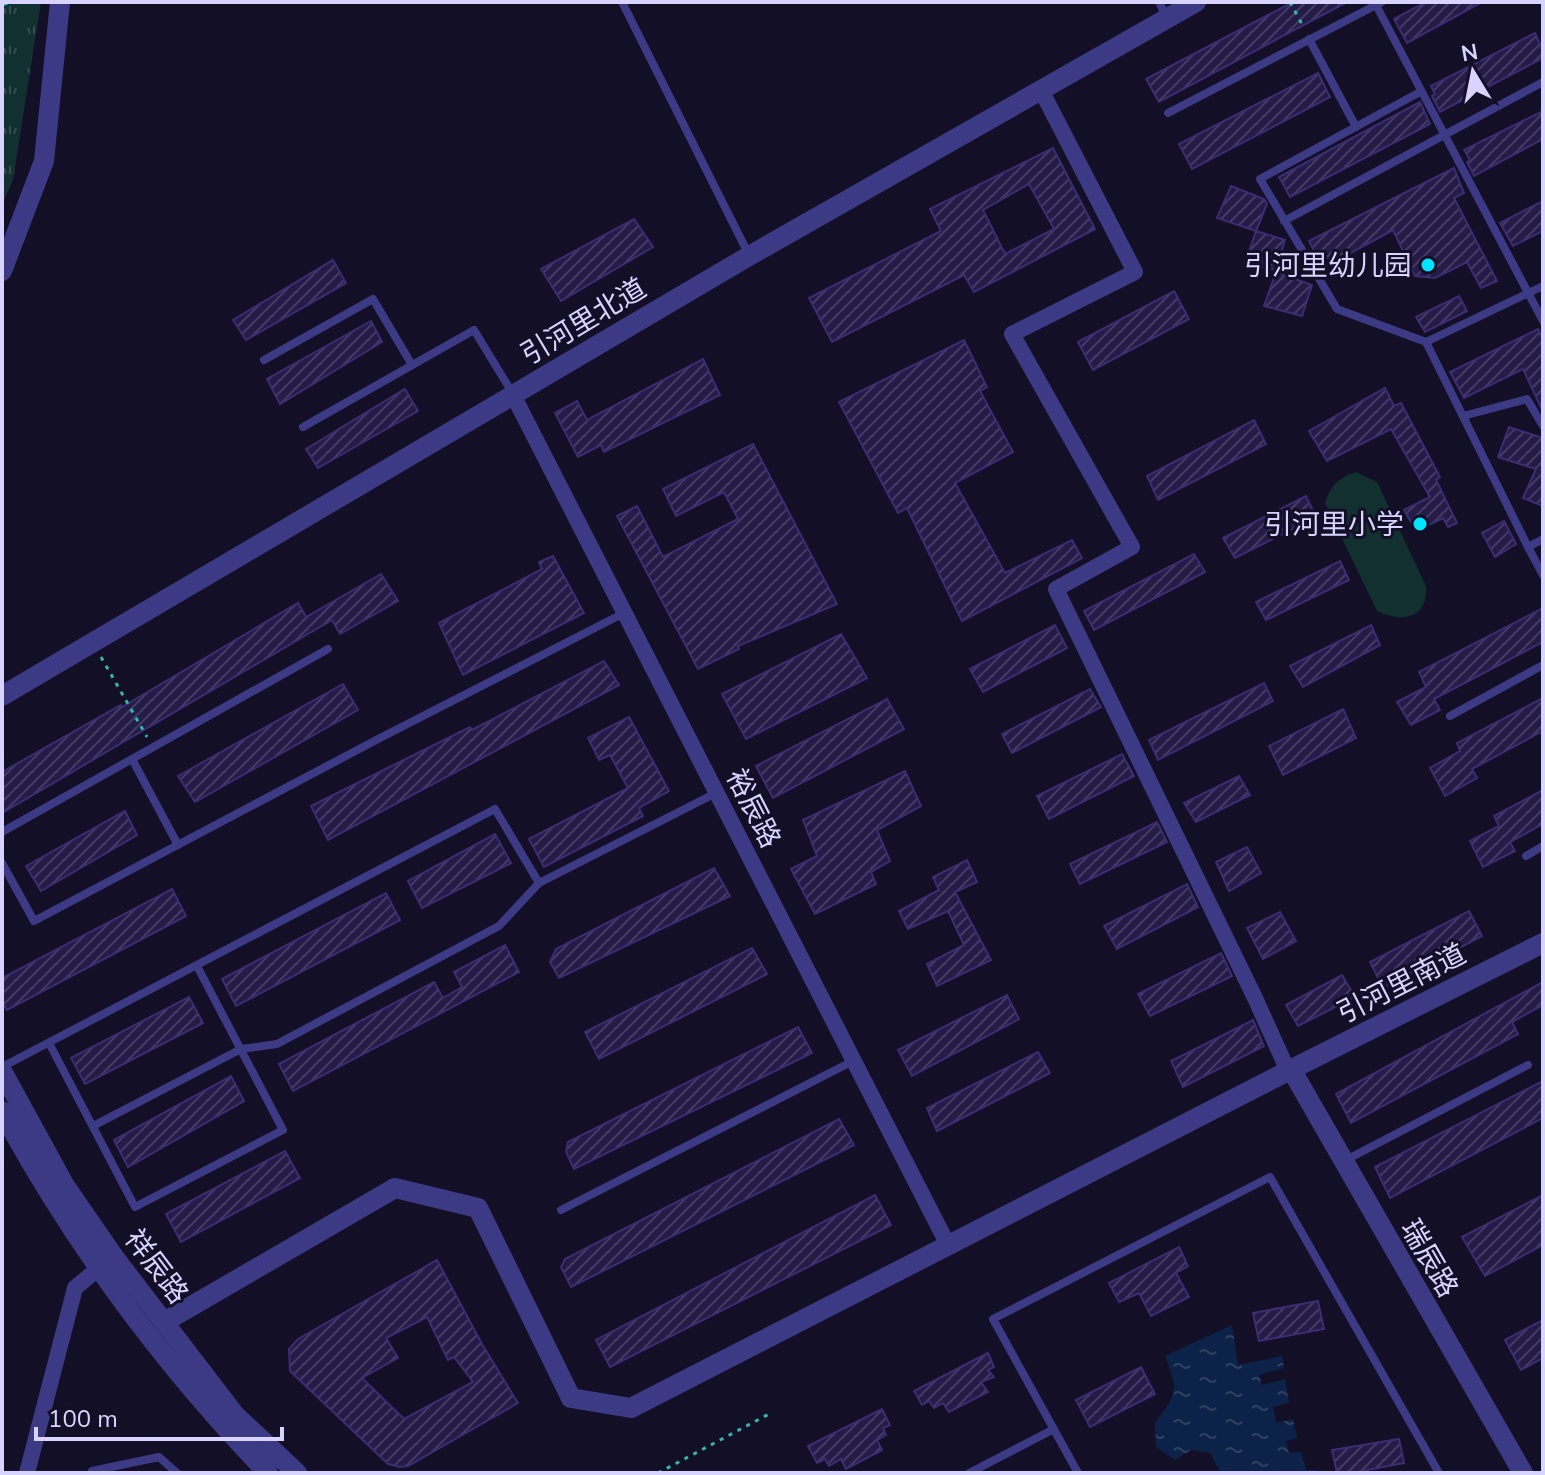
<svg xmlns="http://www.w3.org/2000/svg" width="1545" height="1475" font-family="'Nunito Sans','Noto Sans SC',sans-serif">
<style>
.grass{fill:url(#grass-tufts)}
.pitch{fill:#12302f}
.water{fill:url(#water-ripples)}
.building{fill:url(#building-hatch);stroke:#3b2d73;stroke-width:2;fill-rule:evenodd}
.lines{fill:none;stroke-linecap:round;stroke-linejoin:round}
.path{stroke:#2fb8b0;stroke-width:3;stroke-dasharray:4 6;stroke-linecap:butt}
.service{stroke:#3d3a85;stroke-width:8}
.minor{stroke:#3d3a85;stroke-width:16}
.tertiary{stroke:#3d3a85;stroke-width:20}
.rail{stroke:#00e5ff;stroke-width:5;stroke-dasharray:12 10;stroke-linecap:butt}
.poi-dot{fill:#00e5ff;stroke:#130f26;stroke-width:3}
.labels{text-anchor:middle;stroke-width:6;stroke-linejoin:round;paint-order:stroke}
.poi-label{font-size:28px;fill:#d9d4ff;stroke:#130f26;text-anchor:end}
.street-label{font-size:28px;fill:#d9d4ff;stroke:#130f26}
</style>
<defs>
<pattern id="grass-tufts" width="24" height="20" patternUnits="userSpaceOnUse" patternTransform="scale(2)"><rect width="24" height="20" fill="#12302f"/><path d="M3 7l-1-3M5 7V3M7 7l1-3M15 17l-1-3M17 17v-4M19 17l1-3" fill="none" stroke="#344d4e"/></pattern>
<pattern id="water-ripples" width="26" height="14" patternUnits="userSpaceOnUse" patternTransform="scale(2)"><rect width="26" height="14" fill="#0c2248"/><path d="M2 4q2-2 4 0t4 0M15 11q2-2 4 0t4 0" fill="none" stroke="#2f4163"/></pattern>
<pattern id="building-hatch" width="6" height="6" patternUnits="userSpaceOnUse" patternTransform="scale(2)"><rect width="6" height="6" fill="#241b47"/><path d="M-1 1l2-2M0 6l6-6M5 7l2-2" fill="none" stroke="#433b63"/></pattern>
</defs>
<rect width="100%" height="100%" fill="#130f26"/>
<polygon class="grass" points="2,2 41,2 13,180 2,204"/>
<path class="pitch" d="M1356,472L1377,482L1426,586C1428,619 1402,623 1377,611L1325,503C1331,485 1338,478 1356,472Z"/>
<path class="water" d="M1232,1325L1238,1365L1282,1356L1284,1368L1259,1375L1262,1385L1285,1379L1289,1403L1273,1407L1276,1423L1293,1419L1297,1438L1286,1441L1289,1453L1301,1452L1306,1470H1316L1315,1473H1221L1210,1453L1191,1450L1175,1460L1156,1447L1155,1422C1178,1394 1178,1389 1165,1356Z"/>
<g class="building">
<polygon points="1293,2 1347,2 1159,102 1146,79"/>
<polygon points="1426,2 1482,2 1407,43 1394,19"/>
<polygon points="1535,33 1543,51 1543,58 1440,112 1432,96 1435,94 1431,86"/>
<polygon points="1318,73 1330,97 1192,169 1179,144"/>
<polygon points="1420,102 1430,124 1290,197 1279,177"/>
<polygon points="1543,111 1543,139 1474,176 1467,162 1470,160 1464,150"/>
<path d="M1053,148L1095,229L974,292L964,275L832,342L809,298L941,231L930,209ZM1029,184L1054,229L1005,254L983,210Z"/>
<polygon points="1454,168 1464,193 1454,198 1497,281 1481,288 1467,262 1435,278 1415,276 1393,230 1323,268 1309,241"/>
<polygon points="1231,186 1264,199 1267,204 1256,231 1217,218"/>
<polygon points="1543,201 1543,231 1513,246 1500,223"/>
<polygon points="634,219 653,247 561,301 541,269"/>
<polygon points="1256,231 1285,240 1276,270 1245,263"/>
<polygon points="333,260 346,283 246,340 233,320"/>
<polygon points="1276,272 1312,285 1302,316 1264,306"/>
<polygon points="1174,291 1189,319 1093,370 1078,342"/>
<polygon points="1459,296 1467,311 1425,332 1416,317"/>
<polygon points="371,321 382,342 280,404 267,379"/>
<polygon points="1538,329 1543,340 1543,412 1523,369 1464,398 1450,372"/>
<polygon points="964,340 987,387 980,391 1013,452 955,483 1005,573 1072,540 1082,558 962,621 907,508 898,513 839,402"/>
<polygon points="703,359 720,395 604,452 601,445 578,457 555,413 577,401 587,420"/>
<polygon points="1385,388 1394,406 1401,403 1440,477 1436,480 1457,523 1448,527 1443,518 1416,531 1404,510 1430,497 1391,429 1327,461 1309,431"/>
<polygon points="405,389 418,411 318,468 306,449"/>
<polygon points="1254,420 1266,444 1158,500 1147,476"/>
<polygon points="1509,427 1543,438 1543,506 1523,498 1536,469 1498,457"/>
<polygon points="753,444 837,604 738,646 739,649 698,669 617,516 637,506 663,557 738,519 724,492 676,516 663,489"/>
<polygon points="1306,496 1316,517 1235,558 1223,538"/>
<polygon points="1504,521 1516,544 1495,557 1482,533"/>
<polygon points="1194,554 1205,572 1094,630 1084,611"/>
<polygon points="553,556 584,613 463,675 439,623 542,569 539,562"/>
<polygon points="1340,561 1349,580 1266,620 1256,602"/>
<polygon points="381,574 398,601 340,634 332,620 2,813 2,772 121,705 122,707 298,603 306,617"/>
<polygon points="1543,608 1543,642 1434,699 1440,710 1411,725 1397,702 1426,687 1419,672"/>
<polygon points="1055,625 1067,648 983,692 970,669"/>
<polygon points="1371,625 1380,645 1303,687 1290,666"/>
<polygon points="841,634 867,678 746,739 722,694"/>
<polygon points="604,661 619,685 328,840 311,806 470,727 472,730"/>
<polygon points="1264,683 1273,701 1158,760 1149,740"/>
<polygon points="343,684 358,710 195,802 178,776"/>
<polygon points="1090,689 1101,707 1012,753 1002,734"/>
<polygon points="1543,698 1543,731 1472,769 1477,778 1445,796 1430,768 1460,751 1457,743"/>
<polygon points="887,699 904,729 773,798 756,766"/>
<polygon points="1343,709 1356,738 1283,775 1269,746"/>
<polygon points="629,717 669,791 639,808 643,816 544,867 529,839 628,788 610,755 599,760 588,738"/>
<polygon points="1122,754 1134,776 1049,819 1037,796"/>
<polygon points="905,771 921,806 877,830 890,861 871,872 876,884 815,914 791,869 817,856 803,820"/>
<polygon points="1239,776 1250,795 1196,822 1184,803"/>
<polygon points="1543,790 1543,824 1510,842 1515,851 1483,867 1470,841 1499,826 1494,816"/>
<polygon points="125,811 137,835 41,891 26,866"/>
<polygon points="1157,822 1167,842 1080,884 1070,864"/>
<polygon points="495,834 511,863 422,908 408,881"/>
<polygon points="1247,847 1261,873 1229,891 1216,862"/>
<polygon points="967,860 977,882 955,892 991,960 937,986 927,964 964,945 948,911 908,929 899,911 939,890 933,877"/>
<polygon points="714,868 730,896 559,978 550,962 556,949"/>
<polygon points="1187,884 1198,907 1117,949 1104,926"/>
<polygon points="172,889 186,916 7,1010 2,1002 2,978"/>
<polygon points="386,893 400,920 236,1006 222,979"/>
<polygon points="1469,911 1482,936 1383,988 1370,962"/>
<polygon points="1280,912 1296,941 1263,959 1247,928"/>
<polygon points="505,945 519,972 293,1091 279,1064 434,982 443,998 462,987 454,972"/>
<polygon points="752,948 767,974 599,1059 585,1032"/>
<polygon points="1221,953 1232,976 1150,1016 1138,994"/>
<polygon points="1342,975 1355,997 1298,1026 1286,1005"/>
<polygon points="1543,982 1543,1005 1512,1022 1518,1034 1351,1123 1336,1094"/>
<polygon points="1007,995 1019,1019 912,1076 898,1050"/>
<polygon points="189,997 203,1023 85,1084 71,1058"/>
<polygon points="1253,1020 1264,1046 1183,1087 1171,1061"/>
<polygon points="798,1027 812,1053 574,1169 566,1152 568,1142"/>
<polygon points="1038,1052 1050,1073 937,1131 927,1108"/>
<polygon points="231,1076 244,1101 128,1167 114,1140"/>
<polygon points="1543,1081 1543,1118 1390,1198 1375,1167"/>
<polygon points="839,1119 854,1145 571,1287 561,1267 565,1259"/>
<polygon points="285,1151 300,1178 181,1242 166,1214"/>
<polygon points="875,1195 891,1225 610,1367 596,1340"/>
<polygon points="1543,1195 1543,1245 1485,1276 1462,1237"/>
<polygon points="1179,1247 1188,1266 1176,1273 1189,1297 1151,1316 1139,1293 1119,1302 1109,1283"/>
<path d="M437,1260L482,1344L518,1403L408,1466L400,1467L388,1464L290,1371L289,1349L298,1339ZM427,1317L448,1360L454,1357L473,1382L404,1419L362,1378L398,1358L386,1338Z"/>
<polygon points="1318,1301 1324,1329 1259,1341 1253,1313"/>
<polygon points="1543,1320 1543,1358 1521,1370 1505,1340"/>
<polygon points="988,1353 994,1367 988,1370 994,1377 981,1382 988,1392 949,1412 943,1403 934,1408 929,1401 922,1405 914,1391"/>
<polygon points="1141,1367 1155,1394 1090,1427 1076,1400"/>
<polygon points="882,1409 890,1425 883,1428 886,1435 877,1440 882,1450 846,1469 841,1459 829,1466 825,1459 817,1463 808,1446"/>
<polygon points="1399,1439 1404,1463 1352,1473 1337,1473 1332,1450"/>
</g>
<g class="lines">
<g class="path">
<polyline points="1290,2 1304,28"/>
<polyline points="101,657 147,737"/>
<polyline points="658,1473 769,1414"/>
</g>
<g class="service">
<polyline points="622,2 749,255"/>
<polyline points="1159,2 1167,18"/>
<polyline points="1376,5 1543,321"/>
<polyline points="1309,39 1356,127"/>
<polyline points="1420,92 1260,179 1337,309 1426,342 1528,547 1543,539"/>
<polyline points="1168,113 1382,2"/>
<polyline points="1284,221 1543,82"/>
<polyline points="1426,342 1543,286"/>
<polyline points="264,360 373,299 412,365"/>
<polyline points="1463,416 1527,399 1543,426"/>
<polyline points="303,427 474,330 513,394"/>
<polyline points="1528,547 1543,575"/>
<polyline points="1450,716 1543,665"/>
<polyline points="132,759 178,845"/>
<polyline points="2,832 328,649"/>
<polyline points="1526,856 1543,846"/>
<polyline points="2,863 34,921 380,738 624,613"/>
<polyline points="49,1043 135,1207 283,1130 197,966"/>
<polyline points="2,1067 495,809 539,883 716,793"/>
<polyline points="93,1126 241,1049 277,1044 499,926 539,883"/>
<polyline points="1344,1161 1528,1065"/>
<polyline points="561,1210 853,1061"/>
<polyline points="91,1473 92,1471 159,1457 177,1473"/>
<polyline points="969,1473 1054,1429"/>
<polyline points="1078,1473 993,1319 1270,1177 1439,1473"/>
</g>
<g class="minor">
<polyline points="1041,90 1135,272 1012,334 1132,547 1056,589 1255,998 1288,1071"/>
<polyline points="513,395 948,1245"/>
<polyline points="27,1473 75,1288 106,1262"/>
</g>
<g class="tertiary">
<polyline points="2,271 44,161 60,2"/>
<polyline points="2,696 749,256 1196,2"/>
<polyline points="1291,1069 1523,1473"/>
<polyline points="2,1071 65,1186 114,1257 235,1415 297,1473"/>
<path d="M2,1111C74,1244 164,1365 268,1473"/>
<polyline points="164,1322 395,1188 478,1208 571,1398 631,1408 1288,1071 1543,943"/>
</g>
<polyline class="rail" points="2,4 7,2"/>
</g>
<g class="poi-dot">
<circle cx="1428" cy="265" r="8"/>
<circle cx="1420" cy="524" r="8"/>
</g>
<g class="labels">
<g class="poi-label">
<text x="1412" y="275">引河里幼儿园</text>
<text x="1404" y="534">引河里小学</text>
</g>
<g class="street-label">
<text transform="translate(583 321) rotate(-31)" y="10">引河里北道</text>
<text transform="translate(754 808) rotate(63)" y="10">裕辰路</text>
<text transform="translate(1401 983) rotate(-27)" y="10">引河里南道</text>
<text transform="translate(1430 1258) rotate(60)" y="10">瑞辰路</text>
<text transform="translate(157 1266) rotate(53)" y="10">祥辰路</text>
</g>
</g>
<rect width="1545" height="1475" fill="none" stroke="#d9d4ff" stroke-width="8"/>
<g transform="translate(1473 72) rotate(350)" stroke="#130f26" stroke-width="6" paint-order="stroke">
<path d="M0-6L14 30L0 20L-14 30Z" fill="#d9d4ff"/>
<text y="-12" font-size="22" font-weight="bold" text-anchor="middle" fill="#d9d4ff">N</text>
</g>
<path d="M36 1427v12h246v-12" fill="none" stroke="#d9d4ff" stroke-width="4"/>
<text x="48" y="1427" font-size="24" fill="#d9d4ff" stroke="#130f26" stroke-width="6" paint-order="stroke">100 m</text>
</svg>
